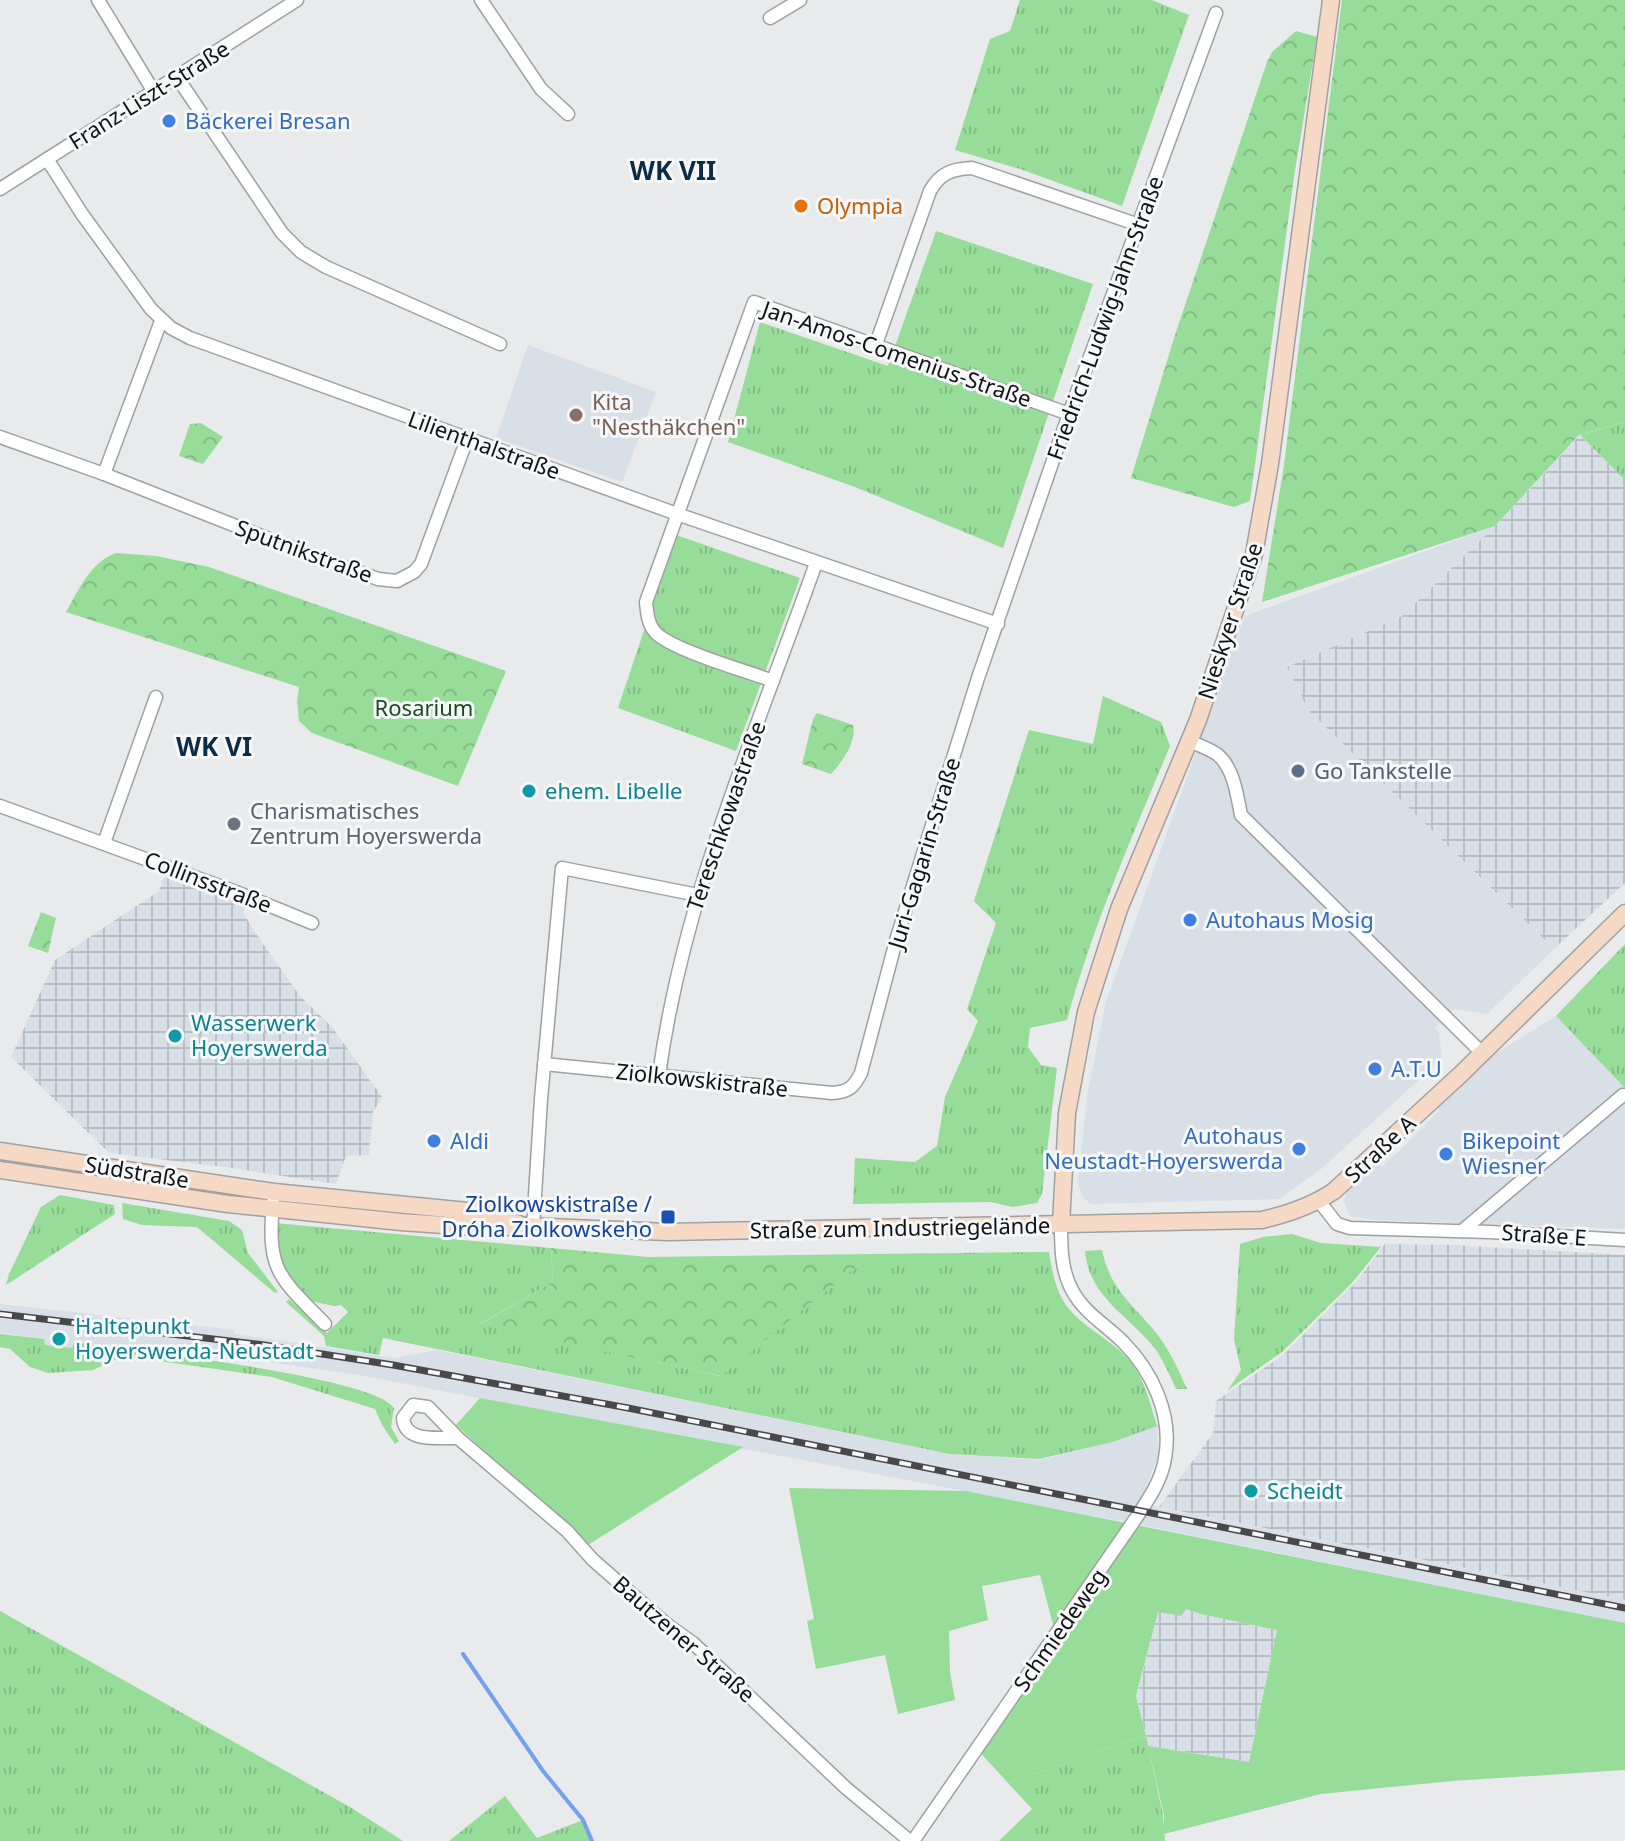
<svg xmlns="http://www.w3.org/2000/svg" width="1625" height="1841" font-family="'Noto Sans',sans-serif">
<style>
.built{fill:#d8dfe7}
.industrial{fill:url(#industrial-grid)}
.grass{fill:url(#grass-tufts)}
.forest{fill:url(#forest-crowns)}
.garden{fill:#98dc99}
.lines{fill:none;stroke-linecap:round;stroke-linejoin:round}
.stream{stroke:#75a0f1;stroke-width:4}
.street-casing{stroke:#9ea0a2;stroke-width:15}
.secondary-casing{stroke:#9ea0a2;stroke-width:19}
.street{stroke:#fff;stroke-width:12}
.secondary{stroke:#f6d9c4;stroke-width:16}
.rail-casing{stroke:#48484a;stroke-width:7}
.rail{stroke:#f5f7f9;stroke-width:4;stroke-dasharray:12;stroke-linecap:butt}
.shop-dot{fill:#3f7fe0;stroke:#f5f7f9;stroke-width:3}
.food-dot{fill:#e8710a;stroke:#f5f7f9;stroke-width:3}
.education-dot{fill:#8d6e63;stroke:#f5f7f9;stroke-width:3}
.service-dot{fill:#5c6f8a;stroke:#f5f7f9;stroke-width:3}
.culture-dot{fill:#0f9aa8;stroke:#f5f7f9;stroke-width:3}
.worship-dot{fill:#6b7280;stroke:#f5f7f9;stroke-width:3}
.transit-dot{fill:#1a4fb4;stroke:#f5f7f9;stroke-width:3}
.labels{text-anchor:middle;stroke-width:6;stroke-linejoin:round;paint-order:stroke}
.street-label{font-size:22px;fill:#121213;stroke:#f5f7f9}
.shop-label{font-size:22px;fill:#366cbe;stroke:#f5f7f9;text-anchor:start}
.food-label{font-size:22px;fill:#c56008;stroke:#f5f7f9;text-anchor:start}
.education-label{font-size:22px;fill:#785e54;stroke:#f5f7f9;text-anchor:start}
.park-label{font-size:22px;fill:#194d1e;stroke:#f5f7f9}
.service-label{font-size:22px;fill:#4e5e75;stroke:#f5f7f9;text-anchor:start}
.culture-label{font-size:22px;fill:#0d838f;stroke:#f5f7f9;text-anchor:start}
.worship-label{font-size:22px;fill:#5b616d;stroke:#f5f7f9;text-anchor:start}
.transit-label{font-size:22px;fill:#164399;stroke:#f5f7f9;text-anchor:end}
.quarter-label{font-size:26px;font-weight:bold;fill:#0d2c46;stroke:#f5f7f9}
</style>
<defs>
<pattern id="industrial-grid" width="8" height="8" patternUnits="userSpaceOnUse" patternTransform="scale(2)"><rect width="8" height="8" fill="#d8dfe7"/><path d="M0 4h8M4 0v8" fill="none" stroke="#b8bec5"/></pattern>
<pattern id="grass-tufts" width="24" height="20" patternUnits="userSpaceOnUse" patternTransform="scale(2)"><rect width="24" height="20" fill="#98dc99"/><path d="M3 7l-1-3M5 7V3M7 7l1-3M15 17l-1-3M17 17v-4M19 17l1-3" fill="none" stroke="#82bc83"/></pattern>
<pattern id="forest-crowns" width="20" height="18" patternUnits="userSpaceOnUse" patternTransform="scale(2)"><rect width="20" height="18" fill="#98dc99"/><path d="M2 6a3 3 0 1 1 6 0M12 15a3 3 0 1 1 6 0" fill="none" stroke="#82bc83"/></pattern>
</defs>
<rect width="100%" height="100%" fill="#e8eaec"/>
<g class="built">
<polygon points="528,345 656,392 622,482 496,438"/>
<polygon points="1495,526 1402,616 1287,667 1308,710 1554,949 1487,1014 1454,1009 1435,1027 1439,1033 1442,1059 1320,1170 1279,1199 1091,1204 1083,1198 1078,1182 1087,1097 1106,1002 1245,616"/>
<polygon points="1556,1016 1625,1088 1625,1229 1375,1220 1350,1216 1344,1202 1346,1194 1355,1185 1379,1163 1382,1166 1398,1152 1439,1111 1436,1107 1487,1059"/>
<polygon points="0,1304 234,1330 235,1334 394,1358 437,1350 950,1454 1039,1460 1113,1442 1157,1426 1158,1456 1140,1504 1625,1600 1625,1623 1136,1524 359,1375 262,1361 261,1363 74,1342 72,1348 45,1345 44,1339 0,1333"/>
</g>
<g class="industrial">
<polygon points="1580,435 1625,480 1625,883 1554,949 1308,710 1287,667 1402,616 1495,526"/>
<polygon points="167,867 249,898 243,913 263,944 300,996 332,1027 382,1097 373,1112 369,1155 346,1156 336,1184 232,1168 109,1153 11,1057 55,960 159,891"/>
<polygon points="1385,1244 1456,1245 1625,1255 1625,1600 1159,1507 1213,1433 1216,1401 1283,1355 1356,1282"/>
<polygon points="1186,1608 1201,1614 1277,1630 1249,1762 1148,1746 1137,1696 1158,1611 1181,1616"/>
</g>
<g class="grass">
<polygon points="1020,0 1152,0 1189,15 1122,206 1020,169 955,150 990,39 1010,31"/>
<polygon points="936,231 1093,284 1003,548 855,487 728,442 760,322 888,366"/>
<polygon points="1625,422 1625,480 1580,435"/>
<polygon points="676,535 800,578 736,751 618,708"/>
<path d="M1103,696L1161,722L1170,746C1132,837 1093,925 1067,1020L1030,1028L1028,1047L1041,1065L1057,1068L1042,1194L1037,1203L1013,1207L990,1202L853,1204L855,1158L915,1162L937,1146L945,1097L978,1021L967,1009L996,923L974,901L1029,730L1093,744Z"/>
<polygon points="1625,944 1625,1088 1556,1016"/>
<polygon points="60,1195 114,1205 115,1214 6,1285 9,1274 41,1207"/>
<polygon points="122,1203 229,1221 242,1230 248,1253 278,1292 275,1293 197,1227 142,1225 123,1219"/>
<path d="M274,1223L551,1248L553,1282L480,1324L720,1376L872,1254L1049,1252C1052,1270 1055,1289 1066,1305C1084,1330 1117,1341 1135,1368C1146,1385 1151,1406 1157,1426L1113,1442L1039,1459L950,1454L383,1338L379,1355L326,1346L324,1336L286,1302L289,1299L327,1333L348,1312L341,1305L334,1306L306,1300L282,1268Z"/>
<polygon points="1292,1234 1321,1243 1381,1247 1352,1283 1282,1352 1228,1390 1241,1370 1234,1340 1240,1244 1263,1237"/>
<path d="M1102,1250C1110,1288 1129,1301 1153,1329C1168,1347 1178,1368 1187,1389H1176C1170,1376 1164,1362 1156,1350C1130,1316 1089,1298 1085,1251Z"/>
<path d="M0,1334L44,1339L45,1345L72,1348L74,1342C122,1349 374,1376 394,1408L391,1427L399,1441L395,1444L382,1425L375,1409L272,1377L124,1356L93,1370L48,1373L30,1367L10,1349L0,1347Z"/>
<polygon points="0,1611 350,1807 403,1841 0,1841"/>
<polygon points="1146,1736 1163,1815 1165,1841 999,1841 1032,1809 1008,1783"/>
<polygon points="505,1796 537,1838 583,1820 592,1841 449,1841"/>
</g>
<g class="forest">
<polygon points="1342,0 1625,0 1625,422 1579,435 1495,526 1262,602 1284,465"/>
<polygon points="1296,31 1317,37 1294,177 1250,501 1234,507 1131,478 1175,335 1267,62 1272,52"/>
<polygon points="201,423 223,437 203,464 179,456 190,424"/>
<path d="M116,553L156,556L209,567L506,671L458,786L312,733L299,721L297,701L299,687L66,612C79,590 90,562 116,553Z"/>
<path d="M817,713L853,725C857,742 842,762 831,774L802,764L813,719Z"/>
<polygon points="41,912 56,918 48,953 28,946"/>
<polygon points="551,1248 648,1257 872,1254 721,1376 479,1325 553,1282"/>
</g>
<g class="garden">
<polygon points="480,1398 743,1447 588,1545 456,1425"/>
<polygon points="789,1488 966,1491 1625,1623 1625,1770 1452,1781 1321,1794 1164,1834 1164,1815 1148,1746 1249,1762 1277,1630 1201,1614 1186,1609 1181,1616 1158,1612 1136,1696 1146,1736 1008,1783 977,1749 1056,1636 1040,1575 982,1586 988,1620 949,1631 950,1672 955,1700 898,1714 885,1655 816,1669 807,1621 814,1619"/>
</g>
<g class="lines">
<polyline class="stream" points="463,1654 543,1771 583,1820 592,1841"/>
<defs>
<g id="street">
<polyline points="98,0 154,92"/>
<polyline points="481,0 541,89 568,114"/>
<polyline points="770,18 800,0"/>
<polyline points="177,77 282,233 301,252 326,267 500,344"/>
<polyline points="47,159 82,214 151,309 171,328 190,338 677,514 998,624"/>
<polyline points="0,189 297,0"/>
<path d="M876,344L930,191C940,173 952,169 972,168L1139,225"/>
<polyline points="0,437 104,474 161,321"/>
<polyline points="104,474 274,541 378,579 397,581 414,572 421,564 467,439"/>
<path d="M773,681C747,671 671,650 655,632C648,624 647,613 646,602L754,302L1069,414"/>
<path d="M1189,741C1198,745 1210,749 1218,755C1234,769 1237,795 1241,815L1482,1053"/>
<polyline points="0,806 236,892 312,923"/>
<polyline points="104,843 156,697"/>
<path d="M544,1064L832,1093C849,1092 854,1087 861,1073L897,937L978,678L1069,414L1216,13"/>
<path d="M659,1075C683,897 757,730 816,563"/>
<polyline points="1319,1201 1337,1224 1350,1228 1490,1232 1625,1240"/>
<path d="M273,1202C267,1271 278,1276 325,1324"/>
<polyline points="533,1227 541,1099 562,868 698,895"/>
<polyline points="1462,1231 1623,1095"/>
<path d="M458,1438C440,1437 405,1444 403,1418L413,1405L428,1407L458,1438L567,1531L593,1560L665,1623L693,1643L846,1788L910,1841"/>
<path d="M913,1841L1136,1518C1148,1500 1162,1480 1165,1458C1173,1415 1152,1371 1123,1342C1105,1324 1084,1313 1072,1290C1061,1270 1061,1246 1061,1224"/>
</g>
<g id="secondary">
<polyline points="0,1151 274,1192 488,1213 519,1224"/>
<path d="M0,1170L228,1204L401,1222L487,1228L525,1226L668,1232L1262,1220C1288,1214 1312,1206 1334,1191L1461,1074L1625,913"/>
<polyline points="1061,1224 1067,1113 1086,1012 1119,909 1198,720 1254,554 1270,464 1331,0"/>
</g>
</defs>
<use href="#street" class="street-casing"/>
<use href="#secondary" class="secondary-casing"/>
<use href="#street" class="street"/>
<use href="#secondary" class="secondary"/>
<defs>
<polyline id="rail" points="0,1314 264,1345 393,1365 628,1408 1625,1608"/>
</defs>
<use href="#rail" class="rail-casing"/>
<use href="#rail" class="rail"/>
</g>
<g class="shop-dot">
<circle cx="169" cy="121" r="8"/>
<circle cx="1190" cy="920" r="8"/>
<circle cx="1375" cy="1069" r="8"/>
<circle cx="434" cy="1141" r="8"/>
<circle cx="1299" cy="1149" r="8"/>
<circle cx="1446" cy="1154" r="8"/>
</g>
<circle class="food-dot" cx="801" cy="206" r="8"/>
<circle class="education-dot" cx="576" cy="415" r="8"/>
<circle class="service-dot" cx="1298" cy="771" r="8"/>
<g class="culture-dot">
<circle cx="529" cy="791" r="8"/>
<circle cx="175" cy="1036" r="8"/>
<circle cx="59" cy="1339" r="8"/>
<circle cx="1251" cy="1491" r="8"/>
</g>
<circle class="worship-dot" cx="234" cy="824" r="8"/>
<rect class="transit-dot" x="660" y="1209" width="16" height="16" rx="4"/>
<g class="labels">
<g class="street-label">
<text transform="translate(149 95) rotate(-32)" y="8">Franz-Liszt-Straße</text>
<text transform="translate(1105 318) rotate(-70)" y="8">Friedrich-Ludwig-Jahn-Straße</text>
<text transform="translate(897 354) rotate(19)" y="8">Jan-Amos-Comenius-Straße</text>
<text transform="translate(484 445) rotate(20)" y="8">Lilienthalstraße</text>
<text transform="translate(304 551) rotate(20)" y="8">Sputnikstraße</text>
<text transform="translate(1230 621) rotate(-72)" y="8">Nieskyer Straße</text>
<text transform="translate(726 816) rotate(-71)" y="8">Tereschkowastraße</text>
<text transform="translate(924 853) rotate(-73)" y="8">Juri-Gagarin-Straße</text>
<text transform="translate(208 882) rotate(21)" y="8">Collinsstraße</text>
<text transform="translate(702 1080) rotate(6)" y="8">Ziolkowskistraße</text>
<text transform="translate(1380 1149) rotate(-43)" y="8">Straße A</text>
<text transform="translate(137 1172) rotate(9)" y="8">Südstraße</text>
<text transform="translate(900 1228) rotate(-1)" y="8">Straße zum Industriegelände</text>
<text transform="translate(1544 1235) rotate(4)" y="8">Straße E</text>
<text transform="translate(1060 1630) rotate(-55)" y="8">Schmiedeweg</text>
<text transform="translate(684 1639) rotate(41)" y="8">Bautzener Straße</text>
</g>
<g class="shop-label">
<text x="185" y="129">Bäckerei Bresan</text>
<text x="1206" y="928">Autohaus Mosig</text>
<text x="1391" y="1077">A.T.U</text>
<text x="1283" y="1144" text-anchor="end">Autohaus<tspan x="1283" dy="25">Neustadt-Hoyerswerda</tspan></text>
<text x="450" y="1149">Aldi</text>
<text x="1462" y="1149">Bikepoint<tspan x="1462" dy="25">Wiesner</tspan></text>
</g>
<g class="food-label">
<text x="817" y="214">Olympia</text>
</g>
<g class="education-label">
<text x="592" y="410">Kita<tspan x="592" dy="25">"Nesthäkchen"</tspan></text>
</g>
<g class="park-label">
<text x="424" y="716">Rosarium</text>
</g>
<g class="service-label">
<text x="1314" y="779">Go Tankstelle</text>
</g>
<g class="culture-label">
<text x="545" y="799">ehem. Libelle</text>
<text x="191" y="1031">Wasserwerk<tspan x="191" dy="25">Hoyerswerda</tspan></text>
<text x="75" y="1334">Haltepunkt<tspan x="75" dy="25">Hoyerswerda-Neustadt</tspan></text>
<text x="1267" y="1499">Scheidt</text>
</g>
<g class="worship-label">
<text x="250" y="819">Charismatisches<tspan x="250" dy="25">Zentrum Hoyerswerda</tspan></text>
</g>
<g class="transit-label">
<text x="652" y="1212">Ziolkowskistraße /<tspan x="652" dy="25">Dróha Ziolkowskeho</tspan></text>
</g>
<g class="quarter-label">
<text x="673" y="180">WK VII</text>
<text x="214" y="756">WK VI</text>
</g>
</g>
</svg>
